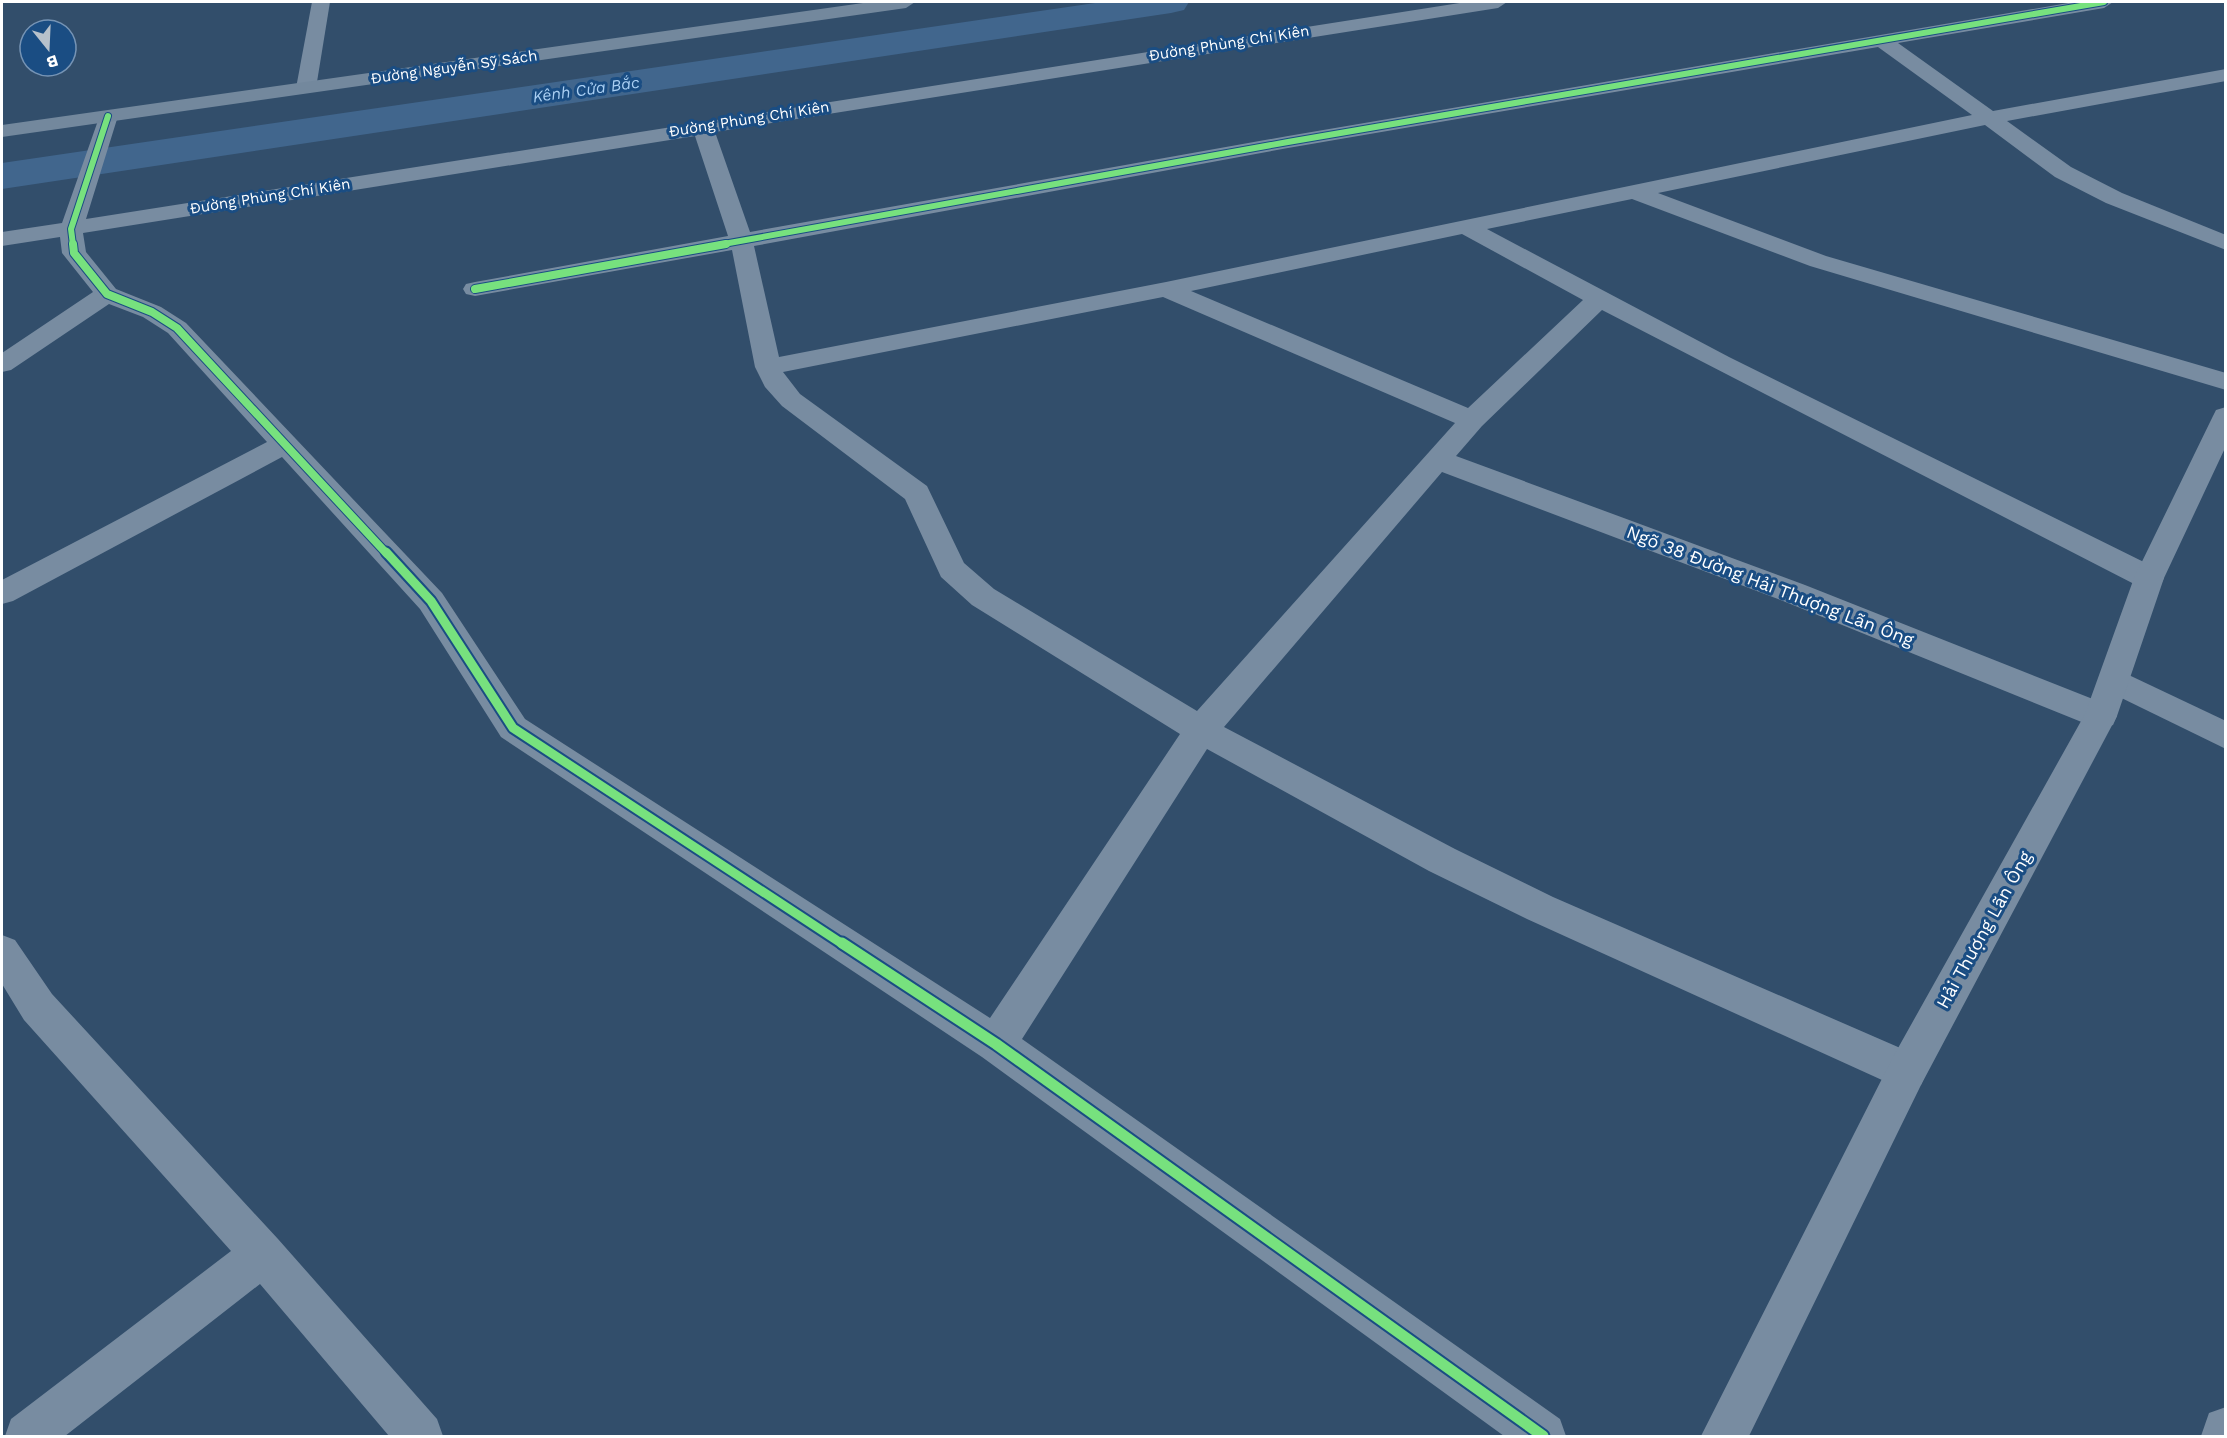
<svg xmlns="http://www.w3.org/2000/svg" width="2227" height="1438" font-family="'Work Sans',sans-serif">
<style>
.lines{fill:none;stroke-linecap:round;stroke-linejoin:round}
.canal{fill:#41668d;fill-rule:evenodd}
.minor{fill:#788ca1;fill-rule:evenodd}
.tertiary{fill:#788ca1;fill-rule:evenodd}
.secondary{fill:#73889d;fill-rule:evenodd}
.cycleway-far3-casing{stroke:#1a4d83;stroke-width:8}
.cycleway-far2-casing{stroke:#1a4d83;stroke-width:10}
.cycleway-far1-casing{stroke:#1a4d83;stroke-width:13}
.cycleway-casing{stroke:#1a4d83;stroke-width:15}
.cycleway-far3{stroke:#77e17e;stroke-width:6}
.cycleway-far2{stroke:#77e17e;stroke-width:8}
.cycleway-far1{stroke:#77e17e;stroke-width:9}
.cycleway{stroke:#77e17e;stroke-width:11}
.labels{text-anchor:middle;stroke-width:6;stroke-linejoin:round;paint-order:stroke}
.far-street-label{font-size:15px;fill:#fff;stroke:#1a4d83}
.far-water-label{font-size:16px;font-style:italic;fill:#aacff3;stroke:#1a4d83}
.street-label{font-size:18px;fill:#fff;stroke:#1a4d83}
</style>
<rect width="100%" height="100%" fill="#324e6b"/>
<g class="lines">
<polygon class="canal" points="1102,2 1189,2 1184,10 1171,13 2,189 2,163"/>
<g class="minor">
<polygon points="312,2 330,2 316,88 313,92 299,92 296,88"/>
<path d="M1466,2H1507L1498,8L715,132L750,232L1288,136L2074,2H2113L2104,8L1898,43L1993,111L2226,69V81L2007,121L2071,167L2122,193L2226,235V250L2106,203L2055,177L1985,125L1658,193L1826,256L2226,373V390L1810,266L1632,199L1487,229L1729,357L2160,570L2164,578L2160,586L2149,589L2138,586L1602,310L1482,426L1456,456L1805,585L2113,707L2117,716L2113,725L2101,729L2089,725L1783,601L1442,472L1224,727L1455,849L1553,897L1921,1057L1927,1071L1921,1085L1907,1090L1893,1085L1527,919L1429,871L1207,749L1022,1039L1560,1419L1566,1436H1504L982,1057L501,737L420,609L282,457L13,601L2,604V580L267,442L168,333L143,317L109,304L11,370L2,372V353L93,292L62,253L60,237L2,246V232L62,223L101,112H115L118,116L86,219ZM1878,47L1972,115L1166,282L779,357L754,246L1288,148ZM695,136L728,236L475,282L466,284L463,289L466,294L475,296L732,250L755,367L765,387L782,406L905,499L941,577L972,605L1180,734L990,1018L525,719L442,593L186,323L161,307L116,289L86,252L83,233ZM1462,234L1583,300L1468,408L1191,291ZM1163,297L1455,423L1197,711L994,589L964,563L927,486L800,394L783,372Z"/>
<polygon points="2114,668 2226,721 2226,749 2103,689 2098,680 2103,671"/>
<polygon points="2,935 15,940 52,994 278,1239 437,1419 443,1436 389,1436 260,1284 65,1436 5,1436 11,1419 231,1251 24,1020 2,984"/>
<polygon points="2226,1407 2226,1436 2201,1436 2209,1413"/>
</g>
<polygon class="tertiary" points="2226,407 2226,446 2164,578 2117,716 1921,1085 1749,1436 1701,1436 1893,1057 2085,714 2134,578 2213,416 2216,410"/>
<polygon class="secondary" points="870,2 915,2 906,8 2,137 2,125"/>
<defs>
<g id="cycleway-far3">
<polyline points="73,245 71,229 108,116"/>
<polyline points="718,245 1288,142 2104,2"/>
</g>
<g id="cycleway-far2">
<polyline points="73,244 74,253 107,294 152,312 177,328 387,554"/>
<polyline points="475,289 726,244"/>
</g>
<polyline id="cycleway-far1" points="386,552 431,601 513,728 844,945"/>
<polyline id="cycleway" points="842,943 996,1044 1543,1436"/>
</defs>
<use href="#cycleway-far3" class="cycleway-far3-casing"/>
<use href="#cycleway-far2" class="cycleway-far2-casing"/>
<use href="#cycleway-far1" class="cycleway-far1-casing"/>
<use href="#cycleway" class="cycleway-casing"/>
<use href="#cycleway-far3" class="cycleway-far3"/>
<use href="#cycleway-far2" class="cycleway-far2"/>
<use href="#cycleway-far1" class="cycleway-far1"/>
<use href="#cycleway" class="cycleway"/>
</g>
<g class="labels">
<g class="far-street-label">
<text transform="translate(1229 43) rotate(-9)" y="5">Đường Phùng Chí Kiên</text>
<text transform="translate(454 67) rotate(-8)" y="5">Đường Nguyễn Sỹ Sách</text>
<text transform="translate(749 119) rotate(-9)" y="5">Đường Phùng Chí Kiên</text>
<text transform="translate(270 196) rotate(-9)" y="5">Đường Phùng Chí Kiên</text>
</g>
<g class="far-water-label">
<text transform="translate(586 89) rotate(-8)" y="6">Kênh Cửa Bắc</text>
</g>
<g class="street-label">
<text transform="translate(1770 586) rotate(21)" y="6">Ngõ 38 Đường Hải Thượng Lãn Ông</text>
<text transform="translate(1984 930) rotate(-61)" y="6">Hải Thượng Lãn Ông</text>
</g>
</g>
<rect width="2227" height="1438" fill="none" stroke="#ffffff" stroke-width="6"/>
<g transform="translate(48 48) rotate(162)"><circle r="28" fill="#1a4d83" stroke="#7694b5" stroke-width="1.5"/>
<path d="M0-4.5L10 22L0 15L-10 22Z" fill="#b7c1cb"/>
<text y="-9" font-size="16" font-weight="bold" text-anchor="middle" fill="#ffffff">B</text>
</g>
</svg>
